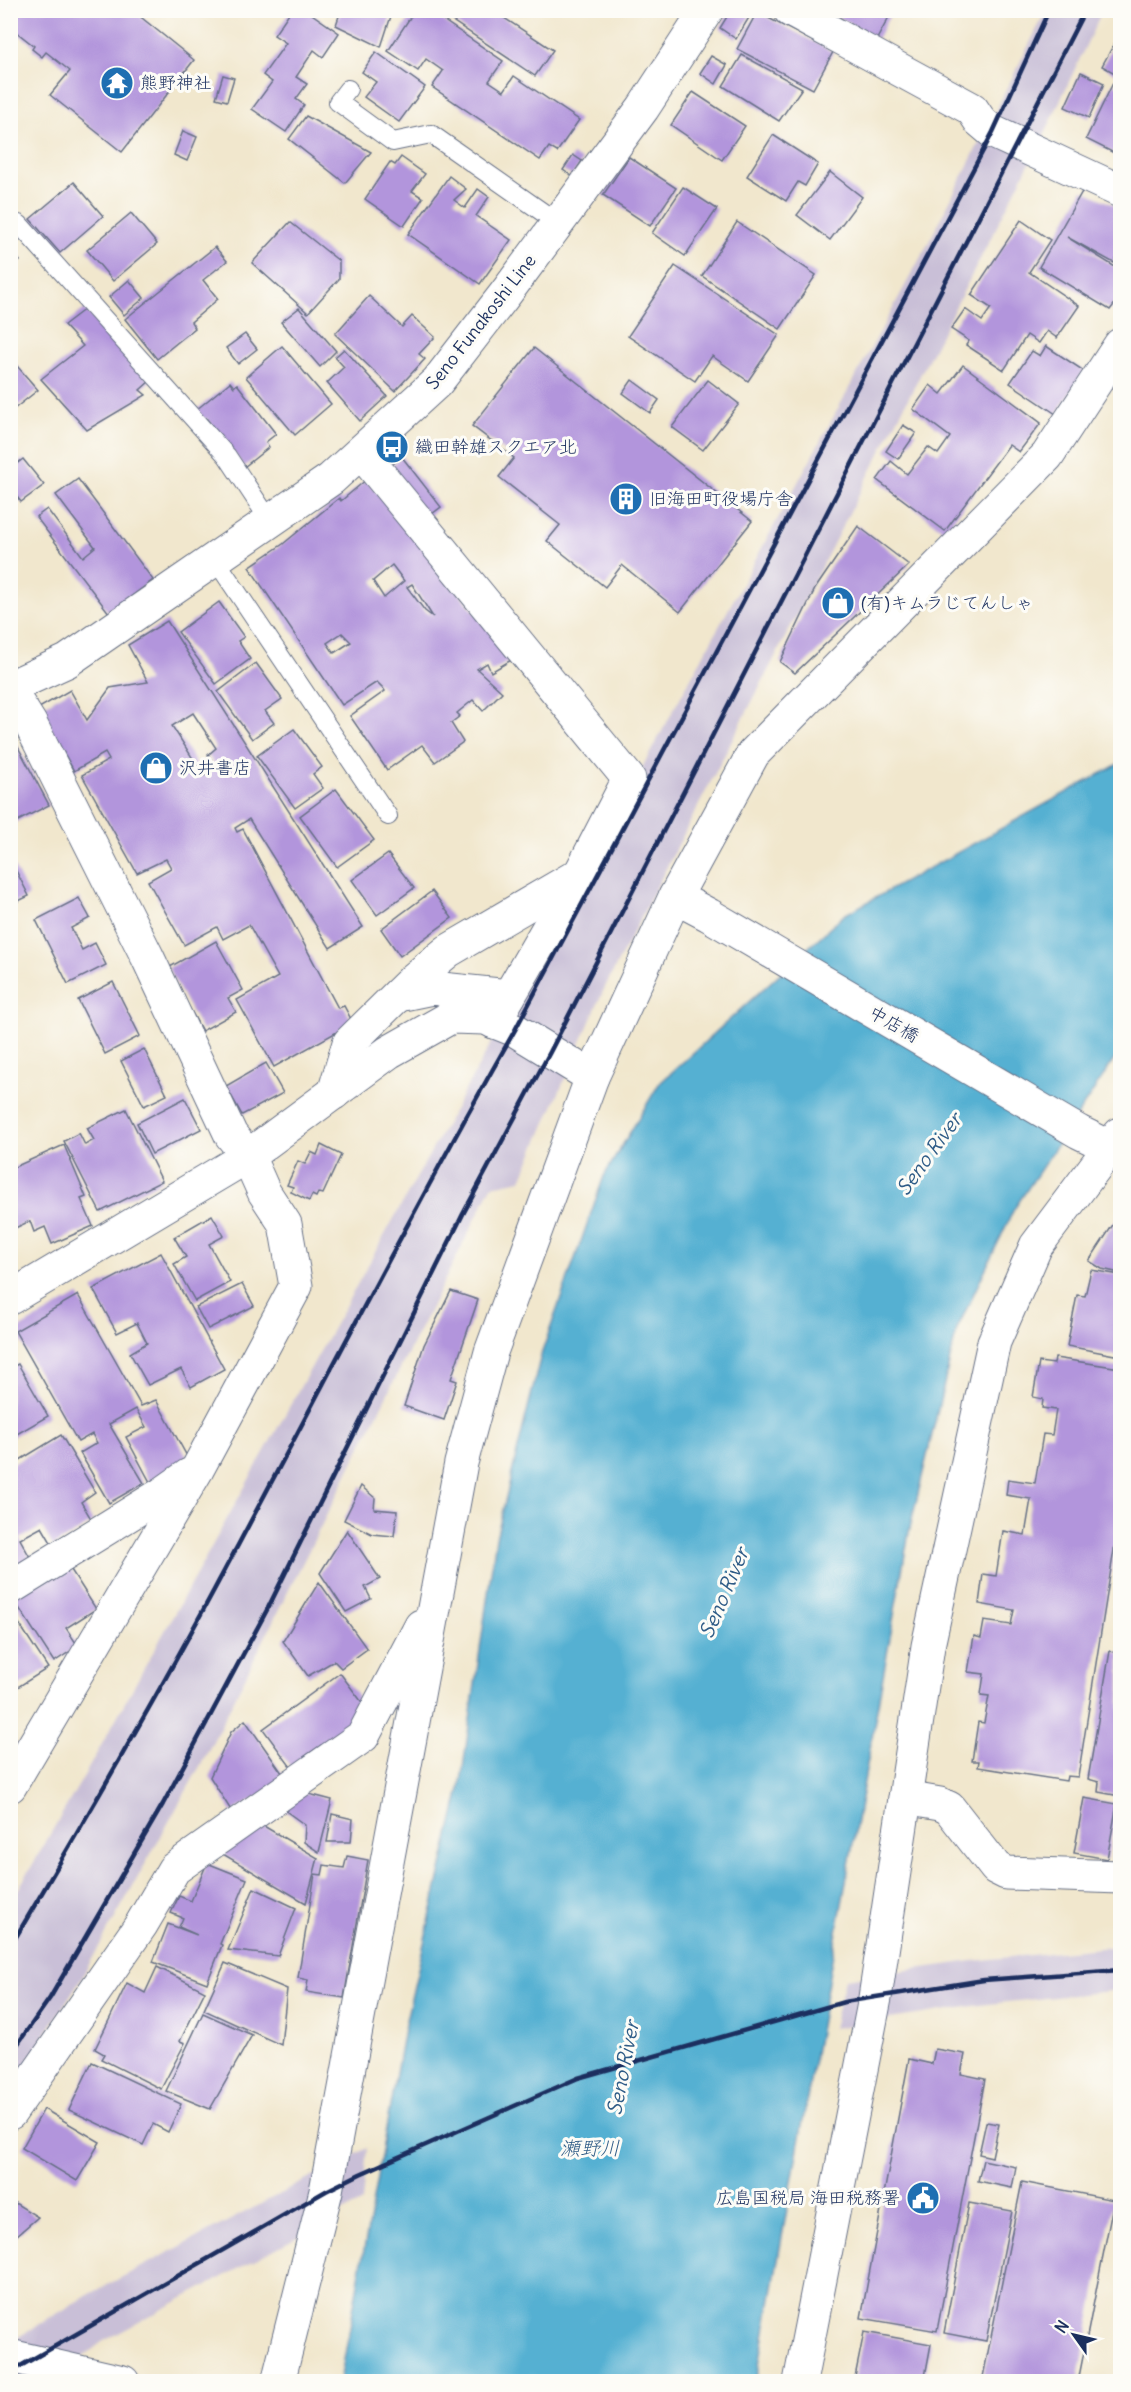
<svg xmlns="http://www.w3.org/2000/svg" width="1131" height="2392" font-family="Delius,'Klee One',sans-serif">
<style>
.industrial{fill:#c9bfd7}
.water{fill:#54b0d2;stroke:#387098;stroke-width:1.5}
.building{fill:#b295dc;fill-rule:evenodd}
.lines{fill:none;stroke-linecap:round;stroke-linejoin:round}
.lane-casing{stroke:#666f85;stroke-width:20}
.street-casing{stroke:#666f85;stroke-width:35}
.secondary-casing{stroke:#666f85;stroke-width:35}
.lane{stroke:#fff;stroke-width:18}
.street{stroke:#fff;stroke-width:33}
.secondary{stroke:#fff;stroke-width:33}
.rail{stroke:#1b2f5e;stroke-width:4.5}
.labels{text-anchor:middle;stroke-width:6;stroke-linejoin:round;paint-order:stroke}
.poi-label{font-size:18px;fill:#1b2f5e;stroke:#fdfcf7;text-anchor:start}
.street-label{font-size:18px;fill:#1b2f5e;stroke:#fdfcf7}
.water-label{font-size:20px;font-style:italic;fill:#2f5c87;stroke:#fdfcf7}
</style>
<rect width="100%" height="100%" fill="#fdfcf7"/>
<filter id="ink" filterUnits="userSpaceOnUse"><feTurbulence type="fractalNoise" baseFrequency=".0167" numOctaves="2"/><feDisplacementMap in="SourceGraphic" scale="12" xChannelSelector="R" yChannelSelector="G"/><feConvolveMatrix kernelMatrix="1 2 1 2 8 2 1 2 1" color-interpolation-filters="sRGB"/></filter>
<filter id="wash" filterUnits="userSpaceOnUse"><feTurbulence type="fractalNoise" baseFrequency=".008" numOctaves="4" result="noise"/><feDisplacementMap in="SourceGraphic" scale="24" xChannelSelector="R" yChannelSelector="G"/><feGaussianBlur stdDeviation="1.35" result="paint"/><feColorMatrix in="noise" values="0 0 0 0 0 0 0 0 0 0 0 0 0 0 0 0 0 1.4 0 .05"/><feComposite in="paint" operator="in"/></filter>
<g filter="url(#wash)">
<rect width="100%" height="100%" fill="#f1e7cd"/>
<g class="industrial">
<polygon points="1046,11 1102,11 1046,131 604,989 521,1180 492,1186 204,1759 82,1977 11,2088 11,1902 92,1762 513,1004 929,242"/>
<polygon points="1120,1946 1120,1990 980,2005 833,2028 845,1979 972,1961"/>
<polygon points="367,2148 362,2202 102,2342 52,2381 11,2381 10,2342 90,2294"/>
</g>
<polygon class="water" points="1120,763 1120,1051 1014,1209 957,1329 909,1532 756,2381 340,2382 404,2029 460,1789 496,1538 541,1355 604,1176 659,1084 844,915"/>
<g id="blocks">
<g class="building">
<polygon points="10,10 132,10 194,60 122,152 50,95 70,71 46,52 42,57 32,49 34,46 10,27"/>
<polygon points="291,10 306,10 339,33 323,57 314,50 296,77 307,84 296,99 304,105 286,132 252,109 272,82 263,75 286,43 274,35"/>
<polygon points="341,10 393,10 381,47 336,25"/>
<polygon points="415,10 428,10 503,61 489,81 504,91 514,76 579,120 557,152 549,147 540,160 432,87 443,71 426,59 418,71 388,51"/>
<polygon points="436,10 492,10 553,50 535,76"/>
<polygon points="731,10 741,10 750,16 736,39 720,28"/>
<polygon points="838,10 882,10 890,15 877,39 835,15"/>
<polygon points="757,12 833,52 813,89 737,49"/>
<polygon points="1120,33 1120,76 1102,66"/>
<polygon points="376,52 425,87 399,122 364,97 376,82 362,72"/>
<polygon points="742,55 802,88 779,121 723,86"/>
<polygon points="711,56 727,65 716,84 700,73"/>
<polygon points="1081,72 1104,83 1089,118 1065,107"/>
<polygon points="223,75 234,78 227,101 216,98"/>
<polygon points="1113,83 1120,87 1120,156 1086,139"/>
<polygon points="693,92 745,126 722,160 671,125"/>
<polygon points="306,116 371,152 345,183 289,139"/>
<polygon points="183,131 197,137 187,161 174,155"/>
<polygon points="773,135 818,164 805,186 798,182 786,201 747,176"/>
<polygon points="573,155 582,161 572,176 563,170"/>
<polygon points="401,157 425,174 412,191 423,198 404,226 365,199 390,162 395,165"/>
<polygon points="629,157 676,188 650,226 603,195"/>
<polygon points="830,172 862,197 830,240 797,215"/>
<polygon points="449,176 466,189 454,200 465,208 478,189 489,197 476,216 511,240 480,284 408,234"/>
<polygon points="74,182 103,216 60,253 30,219"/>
<polygon points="683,187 717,209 685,256 652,233"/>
<polygon points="1083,190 1120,208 1120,260 1117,258 1114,263 1067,237 1120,270 1120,297 1110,310 1039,267"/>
<polygon points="131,213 157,244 113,281 87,250"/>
<polygon points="1021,220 1050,240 1029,272 1079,306 1057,338 1047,331 1039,343 1027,335 1004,370 966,345 969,341 951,329 965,309 982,321 991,308 971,295"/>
<polygon points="290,222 339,261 339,279 308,313 252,263"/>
<polygon points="737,222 816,275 780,329 702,276"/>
<polygon points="215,247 227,261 203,280 218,299 191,322 195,328 157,359 125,319"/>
<polygon points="10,249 20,261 10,269"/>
<polygon points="675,266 779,335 748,381 712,356 695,381 628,336"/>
<polygon points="129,280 144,298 124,315 109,297"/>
<polygon points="369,296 402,327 412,316 435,337 419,354 425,359 395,391 335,334"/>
<polygon points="299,308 336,351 320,367 281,322"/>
<polygon points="85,309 150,381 140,390 146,395 87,430 41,379 83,346 64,325"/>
<polygon points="245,334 257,349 238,364 226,348"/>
<polygon points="282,346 331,404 295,435 246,377"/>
<polygon points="1046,346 1084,371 1056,414 1010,383 1032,351 1040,356"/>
<polygon points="534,348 752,521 680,612 622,565 605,587 547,541 560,525 499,477 514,458 472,426"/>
<polygon points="344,349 387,396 360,421 327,383 344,367 335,357"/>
<polygon points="10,358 38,390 14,409 10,404"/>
<polygon points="963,365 1041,423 1019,452 1009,445 945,531 877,480 891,461 907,474 928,447 938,454 950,437 913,409 930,385 941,394"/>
<polygon points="632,380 659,400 650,413 623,393"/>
<polygon points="708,380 739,404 703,450 672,427"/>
<polygon points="230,382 234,387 237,384 276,434 266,442 269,447 244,467 206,418 204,420 196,410"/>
<polygon points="903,425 916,433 898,459 886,451"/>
<polygon points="402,457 441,507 428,517 389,467"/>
<polygon points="23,459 44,485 21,502 10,488 10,469"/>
<polygon points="78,479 153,580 109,613 36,517 47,509 83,557 95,547 56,495"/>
<path d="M367,479L513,659L491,672L487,663L477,669L502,692L483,711L473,700L457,713L460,716L451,723L463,742L435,762L422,745L387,770L350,716L385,691L383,688L377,682L342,705L249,567L283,544L339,498L341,501ZM392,565L404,581L384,598L373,581ZM412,584L433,617L425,611L407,587ZM342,633L351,642L334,653L327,643Z"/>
<polygon points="858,526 909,565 795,673 780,662 815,589"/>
<polygon points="219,602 244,637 238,641 250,659 216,684 178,632"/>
<path d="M167,621L363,927L330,948L249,819L235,828L237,832L243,829L338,1008L344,1006L353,1023L274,1067L237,1000L278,977L249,925L223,939L217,927L184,945L148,881L171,868L166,859L137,873L82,775L109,760L105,753L74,771L39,708L70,690L87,720L110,688L148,682L128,645ZM193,713L216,748L208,755L216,768L204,776L172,726Z"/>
<polygon points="256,663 282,699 265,711 274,723 252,739 218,692"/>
<polygon points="294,729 322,767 313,774 323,788 295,808 257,756"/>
<polygon points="10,732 49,805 10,825"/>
<polygon points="336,789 374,840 337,867 300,816"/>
<polygon points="388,854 414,888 377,915 352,880"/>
<polygon points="10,859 29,896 10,905"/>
<polygon points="432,891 452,918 400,956 381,929"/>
<polygon points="79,898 90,918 71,928 82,950 95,943 106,965 68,984 36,920"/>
<polygon points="216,941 243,990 228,998 236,1012 202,1031 168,968"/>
<polygon points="113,982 140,1036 105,1054 78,1000"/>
<polygon points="144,1049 167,1095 144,1106 121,1061"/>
<polygon points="266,1063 283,1093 242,1115 226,1086"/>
<polygon points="185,1098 201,1129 152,1154 137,1123"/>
<polygon points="126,1109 162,1181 100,1212 64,1141 79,1133 85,1145 94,1140 87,1128"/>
<polygon points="64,1145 86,1197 81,1199 93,1226 52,1244 45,1227 34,1232 30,1221 13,1229 10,1222 10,1169"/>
<polygon points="321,1145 341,1155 323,1194 318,1193 316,1197 312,1195 309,1201 291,1192 293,1187 287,1185 298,1161 305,1164 311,1152 317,1155"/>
<polygon points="1120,1214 1120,1273 1102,1269 1089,1261"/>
<polygon points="212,1215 224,1236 209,1244 230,1282 195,1301 174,1264 186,1257 174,1237"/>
<polygon points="161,1253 224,1369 191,1387 181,1369 148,1385 130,1353 147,1343 137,1323 117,1333 93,1289"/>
<polygon points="1091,1270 1120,1275 1120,1356 1067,1346 1077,1295 1085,1296"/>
<polygon points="242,1284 254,1306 208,1329 196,1307"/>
<polygon points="451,1291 478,1300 451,1379 457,1381 444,1420 404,1406 424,1345"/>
<polygon points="78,1295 141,1406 156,1400 189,1460 150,1482 126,1437 146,1427 136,1409 109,1424 144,1483 109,1503 80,1453 97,1443 92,1434 78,1442 15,1331"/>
<polygon points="1055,1358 1120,1368 1120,1512 1078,1777 1067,1776 1066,1781 978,1767 979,1761 972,1761 978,1722 984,1723 989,1696 981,1695 984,1674 968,1672 974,1636 981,1638 984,1621 1011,1625 1014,1610 979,1604 983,1574 996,1576 1003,1531 1025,1535 1031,1499 1006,1495 1008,1479 1035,1483 1043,1434 1052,1435 1056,1410 1042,1408 1043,1399 1033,1397 1039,1362 1054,1364"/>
<polygon points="18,1364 48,1416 10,1438 10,1368"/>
<polygon points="61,1435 95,1492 81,1502 93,1522 53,1546 42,1527 20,1539 31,1559 10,1572 10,1466"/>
<polygon points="361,1486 375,1498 374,1509 397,1511 394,1536 372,1534 344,1520"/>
<polygon points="347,1530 380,1579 365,1587 371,1599 346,1612 320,1573"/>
<polygon points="66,1562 96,1609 66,1628 78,1646 54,1662 12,1597"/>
<polygon points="319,1582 367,1649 341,1668 334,1661 308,1676 283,1641"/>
<polygon points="18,1622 48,1668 10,1692 10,1627"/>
<polygon points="1110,1651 1120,1653 1120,1796 1098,1792 1099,1782 1088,1779"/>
<polygon points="340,1673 364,1705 356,1727 324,1750 321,1745 304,1757 309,1765 296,1774 263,1729"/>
<polygon points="245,1720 287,1780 232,1812 210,1777 231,1732"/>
<polygon points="305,1793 332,1800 319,1852 304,1842 305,1825 283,1809"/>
<polygon points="1084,1798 1117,1804 1107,1859 1074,1853"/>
<polygon points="332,1814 353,1819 351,1842 327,1842"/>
<polygon points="257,1822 318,1858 306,1903 216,1850"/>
<polygon points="347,1856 368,1860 344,1998 306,1992 308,1980 298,1978 315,1874 322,1875 324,1865 344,1868"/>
<polygon points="207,1863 247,1879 220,1944 222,1945 207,1983 153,1962 168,1924 197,1935 179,1927 183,1918 171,1913 179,1896 191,1901"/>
<polygon points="254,1888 296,1908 278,1956 228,1950"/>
<polygon points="225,1963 287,1989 281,2045 204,2010"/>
<polygon points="157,1967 205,1991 180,2041 185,2043 161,2089 101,2059 104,2054 95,2049 127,1983 145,1993"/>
<polygon points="203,2013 252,2035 210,2109 166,2091"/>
<polygon points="935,2049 965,2054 961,2074 985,2079 937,2331 861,2318 909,2059 932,2064"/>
<polygon points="92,2062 181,2104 168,2132 153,2124 143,2145 69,2110"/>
<polygon points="44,2109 100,2142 77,2181 22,2148"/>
<polygon points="986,2122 999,2124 992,2157 979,2154"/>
<polygon points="983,2160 1016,2167 1012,2188 978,2181"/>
<polygon points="1022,2182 1114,2200 1078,2382 982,2382"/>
<polygon points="10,2200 38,2217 10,2241"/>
<polygon points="969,2203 1012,2211 986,2341 944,2333"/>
<polygon points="864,2332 931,2344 924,2382 854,2382"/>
</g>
</g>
</g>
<g filter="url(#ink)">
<use href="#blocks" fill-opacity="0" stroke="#666f85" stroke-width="1.5"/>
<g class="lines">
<defs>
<g id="lane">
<polyline points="348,89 338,102 393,142 431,134 558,223"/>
<polyline points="19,224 227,456 270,521"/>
<polyline points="215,559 388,816"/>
</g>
<g id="street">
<polyline points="790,10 972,109 980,121 993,132 1120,191"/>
<polyline points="10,691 30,723 147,956 231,1135 248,1156 264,1192 285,1224 296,1286 198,1468 10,1786"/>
<polyline points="675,897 709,915 1079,1132 1120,1152"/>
<polyline points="398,995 432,988 509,996"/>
<polyline points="494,1022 579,875"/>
<polyline points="334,1093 349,1043 414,979 448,951 580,874 629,779 361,452"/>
<polyline points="10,1298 248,1156 389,1052 451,1017 485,1018 515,1030 592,1077"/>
<polyline points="10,1588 162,1494 189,1475"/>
<polyline points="905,1798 940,1804 949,1808 996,1868 1006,1873 1120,1877"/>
<polyline points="10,2113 141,1925 174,1869 363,1736 421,1626"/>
<polyline points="278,2382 326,2191 461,1463 491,1352 592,1077 675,897 753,754 1047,456 1120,345"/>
</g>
<g id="secondary">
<polyline points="10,687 67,661 331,479 437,382 506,293 643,108 707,10"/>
<polyline points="10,2356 123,2382"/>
<polyline points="800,2382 875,1998 928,1646 994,1342 1036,1246 1120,1134"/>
</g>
</defs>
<use href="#lane" class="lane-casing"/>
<use href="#street" class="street-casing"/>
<use href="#secondary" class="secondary-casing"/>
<use href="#lane" class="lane"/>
<use href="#street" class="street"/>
<use href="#secondary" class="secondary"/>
<g class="rail">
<path d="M10,1947C80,1829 149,1711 214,1590C314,1404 410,1214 515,1030L993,132L1049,10"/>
<polyline points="10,2055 50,1998 163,1804 268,1608 463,1214 550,1052 1085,10"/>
<polyline points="10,2372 326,2191 360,2174 578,2078 844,2002 984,1980 1120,1970"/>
</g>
</g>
</g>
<defs>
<symbol id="temple-disc" viewBox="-11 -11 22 22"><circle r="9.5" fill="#1f6fb2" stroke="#fdfcf7"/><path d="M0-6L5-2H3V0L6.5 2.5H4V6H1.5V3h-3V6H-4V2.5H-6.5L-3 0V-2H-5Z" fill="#fff"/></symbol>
<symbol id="bus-disc" viewBox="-11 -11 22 22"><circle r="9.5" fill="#1f6fb2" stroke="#fdfcf7"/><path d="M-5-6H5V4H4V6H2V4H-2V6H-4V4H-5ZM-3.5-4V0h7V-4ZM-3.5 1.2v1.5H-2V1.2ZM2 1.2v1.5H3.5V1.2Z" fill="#fff"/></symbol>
<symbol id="building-disc" viewBox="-11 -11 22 22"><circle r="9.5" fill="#1f6fb2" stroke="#fdfcf7"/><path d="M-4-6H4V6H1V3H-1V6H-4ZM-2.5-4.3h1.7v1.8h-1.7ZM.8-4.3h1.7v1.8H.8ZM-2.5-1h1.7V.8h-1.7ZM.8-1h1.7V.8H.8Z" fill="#fff"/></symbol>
<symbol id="shop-disc" viewBox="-11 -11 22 22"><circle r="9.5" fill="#1f6fb2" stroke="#fdfcf7"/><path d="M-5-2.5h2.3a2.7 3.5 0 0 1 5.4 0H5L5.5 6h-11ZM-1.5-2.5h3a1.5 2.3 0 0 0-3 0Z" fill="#fff"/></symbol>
<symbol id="civic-disc" viewBox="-11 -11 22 22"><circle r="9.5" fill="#1f6fb2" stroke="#fdfcf7"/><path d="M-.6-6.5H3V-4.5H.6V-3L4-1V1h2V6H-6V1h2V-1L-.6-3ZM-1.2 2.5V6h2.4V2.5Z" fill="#fff"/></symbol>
</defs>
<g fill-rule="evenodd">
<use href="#temple-disc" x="98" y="64" width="38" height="38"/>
<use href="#bus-disc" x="373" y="428" width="38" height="38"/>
<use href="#building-disc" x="607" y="480" width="38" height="38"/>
<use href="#shop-disc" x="819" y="584" width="38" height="38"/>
<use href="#shop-disc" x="137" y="749" width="38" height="38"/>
<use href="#civic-disc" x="904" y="2179" width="38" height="38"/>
</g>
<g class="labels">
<g class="poi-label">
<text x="140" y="89">熊野神社</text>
<text x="415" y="453">織田幹雄スクエア北</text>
<text x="649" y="505">旧海田町役場庁舎</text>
<text x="861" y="609">(有)キムラじてんしゃ</text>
<text x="179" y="774">沢井書店</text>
<text x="900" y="2204" text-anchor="end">広島国税局 海田税務署</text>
</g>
<g class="street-label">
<text transform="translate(481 322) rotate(-52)" y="6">Seno Funakoshi Line</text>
<text transform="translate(894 1024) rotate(30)" y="6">中店橋</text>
</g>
<g class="water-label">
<text transform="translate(929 1154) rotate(-54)" y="7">Seno River</text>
<text transform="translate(724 1593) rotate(-67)" y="7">Seno River</text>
<text transform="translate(623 2068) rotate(-79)" y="7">Seno River</text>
<text x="590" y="2155">瀬野川</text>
</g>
</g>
<rect width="1131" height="2392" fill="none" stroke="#fdfcf7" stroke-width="36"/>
<g transform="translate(1074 2335) rotate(304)" stroke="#fdfcf7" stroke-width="4.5" paint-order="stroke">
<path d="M0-4.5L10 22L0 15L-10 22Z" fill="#1b2f5e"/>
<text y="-9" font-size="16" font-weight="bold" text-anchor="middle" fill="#1b2f5e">N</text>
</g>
</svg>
